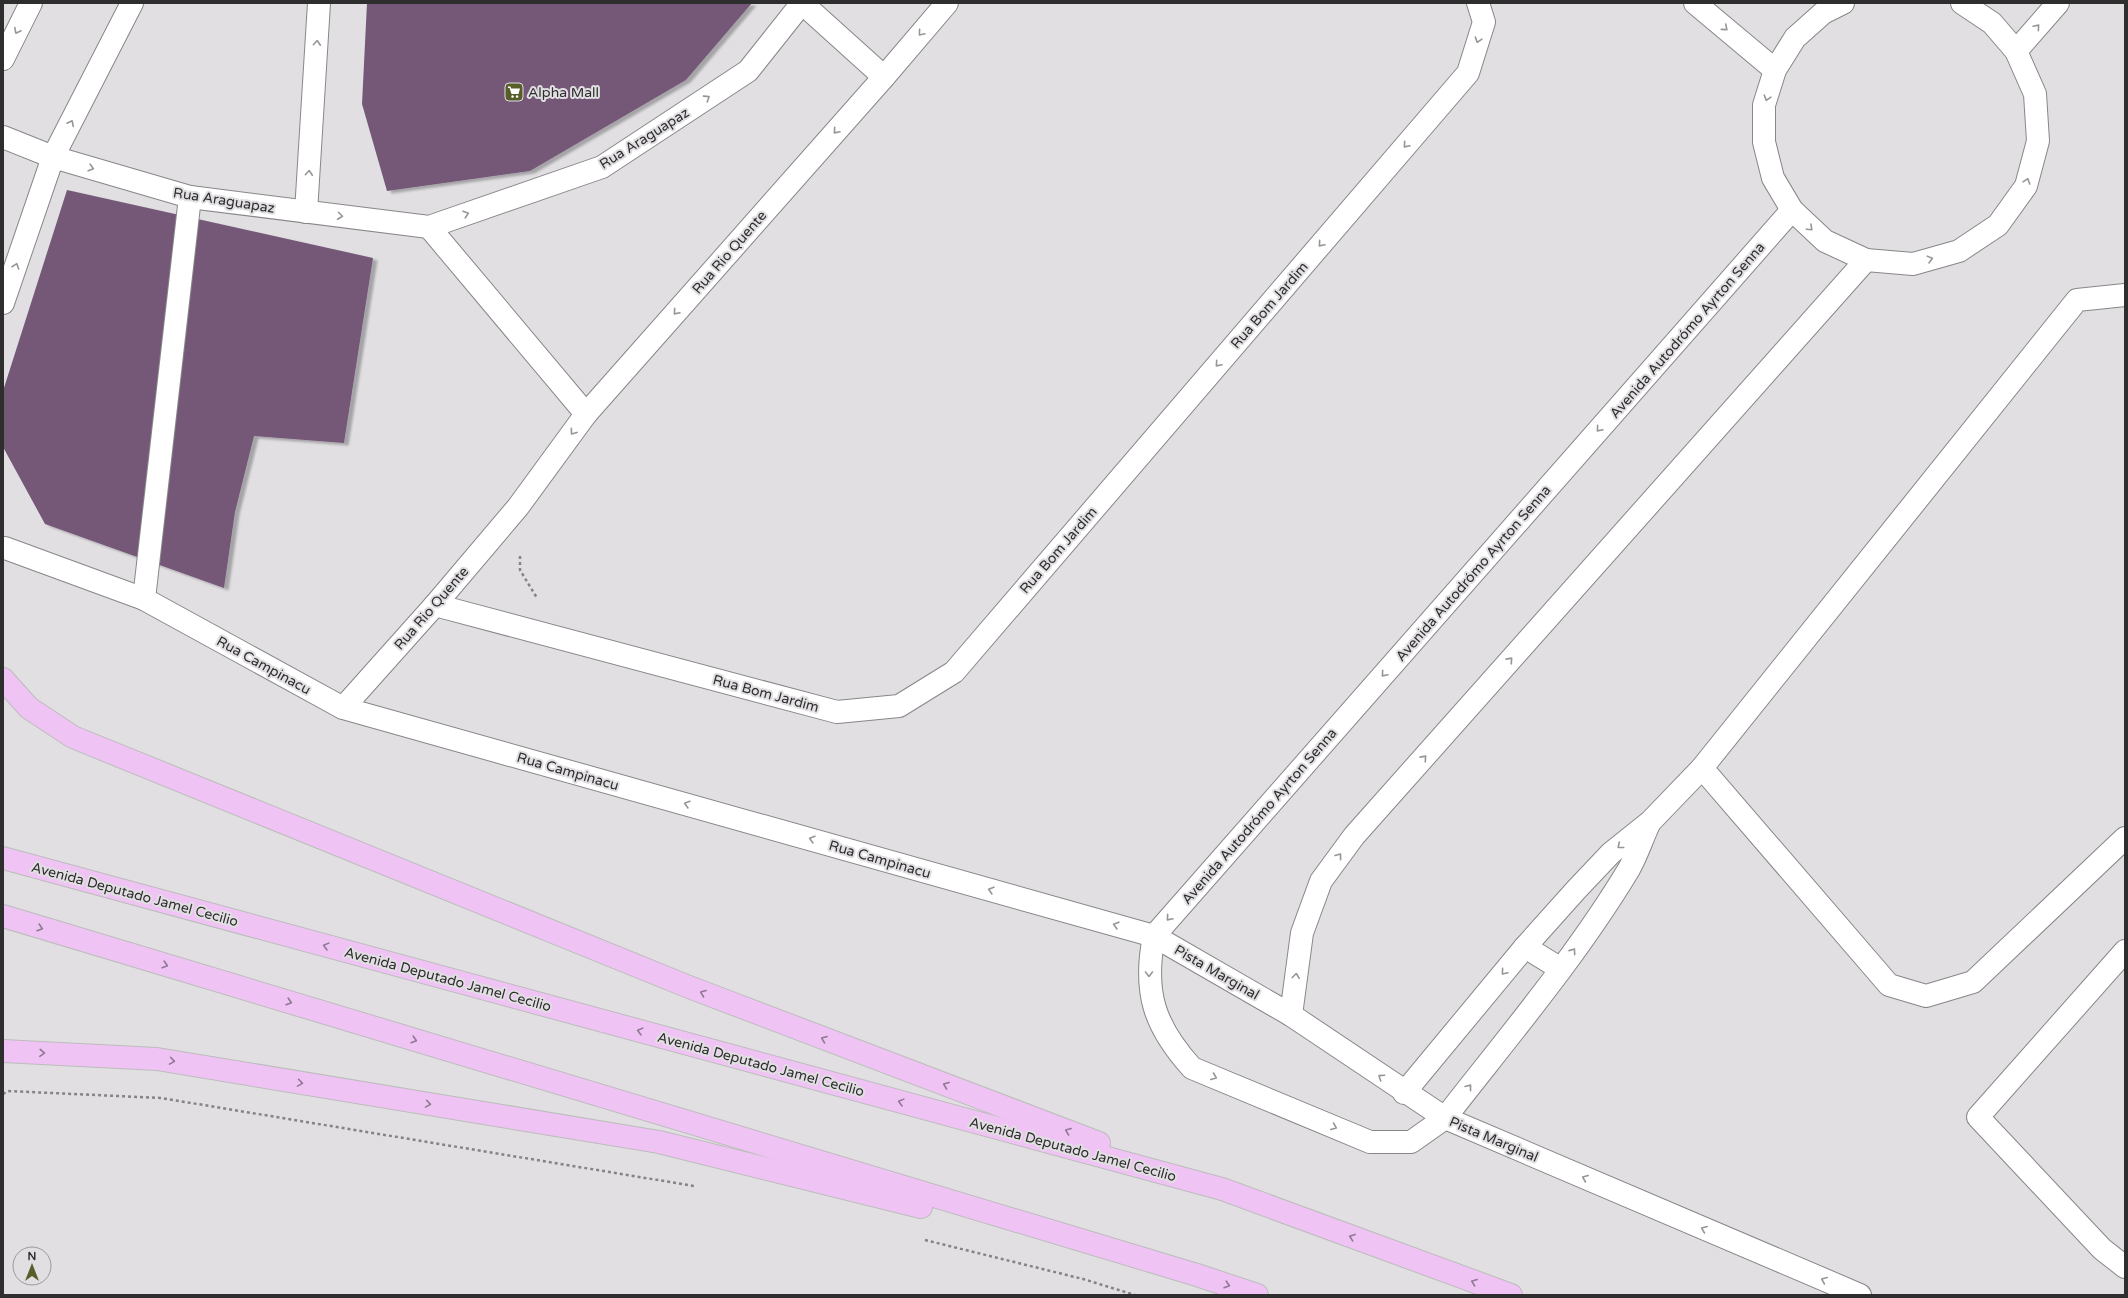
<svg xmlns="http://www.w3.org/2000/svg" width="2128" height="1298" font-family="'Varela Round',sans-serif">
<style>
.building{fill:#745878;filter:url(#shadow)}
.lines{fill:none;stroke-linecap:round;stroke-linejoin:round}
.service-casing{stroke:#888689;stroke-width:24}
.minor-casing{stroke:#888689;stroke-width:24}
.tertiary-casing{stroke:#888689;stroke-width:24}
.trunk-casing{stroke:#bcbcbc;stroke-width:24}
.path{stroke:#858485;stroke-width:2.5;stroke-dasharray:3 3;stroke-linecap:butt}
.service{stroke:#fff;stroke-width:22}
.minor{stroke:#fff;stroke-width:22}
.tertiary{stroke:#fff;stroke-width:22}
.trunk{stroke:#efc4f4;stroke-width:22}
.oneway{stroke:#979697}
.oneway2{stroke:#8f7992}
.labels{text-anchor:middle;stroke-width:4;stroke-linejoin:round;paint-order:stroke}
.poi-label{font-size:14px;fill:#2f2e2f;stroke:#e1dfe2;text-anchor:start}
.street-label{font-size:14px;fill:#2f2e2f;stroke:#e1dfe2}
</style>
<defs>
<filter id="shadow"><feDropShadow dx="4.5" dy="2.5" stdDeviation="1" flood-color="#0004"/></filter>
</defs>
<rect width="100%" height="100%" fill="#e1dfe2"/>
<g class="building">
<polygon points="367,3 752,3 686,80 530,171 387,191 362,104"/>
<polygon points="67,190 373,258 344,443 254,436 235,512 224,588 45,524 3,447 3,391"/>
</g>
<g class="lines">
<defs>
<g id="service">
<polyline points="306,212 319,3"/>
<polyline points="144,599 190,197"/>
<polyline points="1702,768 1889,985 1926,996 1973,982 2125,838"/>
<polyline points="1525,947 1561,969"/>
<polyline points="2125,951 1978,1117 2102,1249 2125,1267"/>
<polyline points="1404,1093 1525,947 1576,890 1611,853 1651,821 1702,768 2077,300 2125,295"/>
<path d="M1445,1118C1508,1037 1576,957 1629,869C1637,855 1642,839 1649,824"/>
</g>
<g id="minor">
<polyline points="802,3 884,77"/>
<polyline points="3,137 53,157 190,197 429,227 602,167 748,71 802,3"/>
<polyline points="429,227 586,414"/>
<polyline points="435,605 837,712 899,706 954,672 1468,73 1484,22 1478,3"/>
<polyline points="343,708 435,605 518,507 586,414 884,77 947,3"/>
<polyline points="1154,936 1792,210"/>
<polyline points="1291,1015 1302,933 1321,881 1354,836 1866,260"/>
</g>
<g id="tertiary">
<polyline points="1695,3 1775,70"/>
<polyline points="1843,3 1823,13 1795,38 1775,70 1764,105 1764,142 1773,178 1792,210 1825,241 1866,260 1913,264 1959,251 1998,225 2026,186 2038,141 2035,94 2016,51 1992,23 1962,3"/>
<polyline points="2016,51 2058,3"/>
<polyline points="3,59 31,3"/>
<polyline points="3,303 53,157 132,3"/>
<polyline points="5,548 144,599 343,708 1154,936 1291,1015 1445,1118 1860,1295"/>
<path d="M1154,936C1143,992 1154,1026 1192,1068L1370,1142H1411L1445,1118"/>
</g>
<g id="trunk">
<polyline points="3,679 29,708 73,737 689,987 1099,1143"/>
<polyline points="3,858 1222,1189 1511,1295"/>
<polyline points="3,916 1197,1275 1257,1295"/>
<polyline points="3,1051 157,1059 659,1142 921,1207"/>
</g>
</defs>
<use href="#service" class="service-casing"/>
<use href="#minor" class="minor-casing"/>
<use href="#tertiary" class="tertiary-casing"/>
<use href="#trunk" class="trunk-casing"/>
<g class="path">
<polyline points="520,556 520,570 537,598"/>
<polyline points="3,1094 8,1091 161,1098 694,1186"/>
<polyline points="925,1240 1083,1279 1135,1295"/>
</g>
<use href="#service" class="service"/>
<use href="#minor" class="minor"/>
<use href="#tertiary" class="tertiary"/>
<use href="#trunk" class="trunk"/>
</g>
<defs><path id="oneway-chevron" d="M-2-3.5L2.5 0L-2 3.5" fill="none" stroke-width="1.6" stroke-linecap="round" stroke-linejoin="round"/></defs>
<g class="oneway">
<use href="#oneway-chevron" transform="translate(2037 27) rotate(-49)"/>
<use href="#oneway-chevron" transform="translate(1725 28) rotate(40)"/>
<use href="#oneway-chevron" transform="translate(17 31) rotate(117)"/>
<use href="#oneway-chevron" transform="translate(921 33) rotate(130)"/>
<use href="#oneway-chevron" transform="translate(1478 40) rotate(108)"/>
<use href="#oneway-chevron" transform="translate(317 43) rotate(-86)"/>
<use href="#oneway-chevron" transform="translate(707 98) rotate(-33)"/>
<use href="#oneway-chevron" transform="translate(1767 98) rotate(107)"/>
<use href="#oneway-chevron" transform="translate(71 123) rotate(-63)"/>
<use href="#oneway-chevron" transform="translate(836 131) rotate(131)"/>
<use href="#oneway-chevron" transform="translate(1406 145) rotate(131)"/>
<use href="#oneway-chevron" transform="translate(91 168) rotate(16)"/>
<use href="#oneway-chevron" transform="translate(309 173) rotate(-86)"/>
<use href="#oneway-chevron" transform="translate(2027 181) rotate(-72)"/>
<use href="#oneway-chevron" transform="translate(466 214) rotate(-19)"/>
<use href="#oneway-chevron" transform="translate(340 216) rotate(7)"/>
<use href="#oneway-chevron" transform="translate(1810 228) rotate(43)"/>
<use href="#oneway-chevron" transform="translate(1321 244) rotate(131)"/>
<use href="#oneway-chevron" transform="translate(1930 259) rotate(-15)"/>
<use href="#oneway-chevron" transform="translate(16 266) rotate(-71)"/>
<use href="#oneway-chevron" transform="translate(676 312) rotate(131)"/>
<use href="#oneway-chevron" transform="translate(1218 364) rotate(131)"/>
<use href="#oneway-chevron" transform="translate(1599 429) rotate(131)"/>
<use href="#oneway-chevron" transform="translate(573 432) rotate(126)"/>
<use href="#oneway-chevron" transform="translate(1510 660) rotate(-48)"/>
<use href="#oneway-chevron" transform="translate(1384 674) rotate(131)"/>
<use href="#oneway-chevron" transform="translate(1424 758) rotate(-48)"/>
<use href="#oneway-chevron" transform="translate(687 804) rotate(-164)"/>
<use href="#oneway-chevron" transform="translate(812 839) rotate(-164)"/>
<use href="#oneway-chevron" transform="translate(1620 846) rotate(141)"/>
<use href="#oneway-chevron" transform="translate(1339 856) rotate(-53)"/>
<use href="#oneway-chevron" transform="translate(991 890) rotate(-164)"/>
<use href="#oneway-chevron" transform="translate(1169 918) rotate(131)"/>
<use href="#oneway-chevron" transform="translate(1116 925) rotate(-164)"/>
<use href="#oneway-chevron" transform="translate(1573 951) rotate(-55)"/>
<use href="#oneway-chevron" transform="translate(1504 972) rotate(130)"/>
<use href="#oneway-chevron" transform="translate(1149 974) rotate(90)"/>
<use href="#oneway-chevron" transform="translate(1296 976) rotate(-83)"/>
<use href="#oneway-chevron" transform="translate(1214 1077) rotate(23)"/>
<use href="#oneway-chevron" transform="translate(1381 1077) rotate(-146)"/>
<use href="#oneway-chevron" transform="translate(1469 1087) rotate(-52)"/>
<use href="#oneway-chevron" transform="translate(1334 1127) rotate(23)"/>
<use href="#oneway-chevron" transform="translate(1585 1178) rotate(-157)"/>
<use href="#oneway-chevron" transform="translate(1704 1229) rotate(-157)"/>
<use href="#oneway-chevron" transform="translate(1824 1280) rotate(-157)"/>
</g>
<g class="oneway2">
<use href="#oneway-chevron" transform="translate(40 928) rotate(17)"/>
<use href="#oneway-chevron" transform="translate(326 946) rotate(-165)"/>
<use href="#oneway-chevron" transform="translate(165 965) rotate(17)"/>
<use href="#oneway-chevron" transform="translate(703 993) rotate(-159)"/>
<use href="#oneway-chevron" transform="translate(289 1002) rotate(17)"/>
<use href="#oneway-chevron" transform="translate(640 1031) rotate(-165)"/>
<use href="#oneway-chevron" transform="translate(824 1039) rotate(-159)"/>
<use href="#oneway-chevron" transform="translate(414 1040) rotate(17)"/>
<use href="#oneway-chevron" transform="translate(42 1053) rotate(3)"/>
<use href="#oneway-chevron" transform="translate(172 1061) rotate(9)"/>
<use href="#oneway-chevron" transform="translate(300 1083) rotate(9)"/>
<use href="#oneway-chevron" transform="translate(946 1085) rotate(-159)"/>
<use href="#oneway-chevron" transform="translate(901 1102) rotate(-165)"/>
<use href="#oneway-chevron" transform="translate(428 1104) rotate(9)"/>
<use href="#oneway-chevron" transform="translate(1068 1131) rotate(-159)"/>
<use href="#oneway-chevron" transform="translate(1352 1237) rotate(-160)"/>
<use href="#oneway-chevron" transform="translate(1474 1282) rotate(-160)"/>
<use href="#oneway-chevron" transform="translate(1227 1285) rotate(18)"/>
</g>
<defs>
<symbol id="supermarket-square" viewBox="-11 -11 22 22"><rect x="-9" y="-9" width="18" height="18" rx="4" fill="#595d2a" stroke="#e1dfe2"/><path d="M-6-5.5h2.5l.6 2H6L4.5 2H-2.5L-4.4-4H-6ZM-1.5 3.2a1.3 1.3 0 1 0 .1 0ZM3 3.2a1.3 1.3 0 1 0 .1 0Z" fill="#fff"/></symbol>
</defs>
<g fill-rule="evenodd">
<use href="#supermarket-square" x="503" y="81" width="22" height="22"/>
</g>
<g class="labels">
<g class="poi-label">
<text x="528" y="97">Alpha Mall</text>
</g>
<g class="street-label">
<text transform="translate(644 138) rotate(-32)" y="5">Rua Araguapaz</text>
<text transform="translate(224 200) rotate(9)" y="5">Rua Araguapaz</text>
<text transform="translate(729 252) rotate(-49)" y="5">Rua Rio Quente</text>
<text transform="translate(1269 305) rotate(-49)" y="5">Rua Bom Jardim</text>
<text transform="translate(1687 330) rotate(-49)" y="5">Avenida Autodrómo Ayrton Senna</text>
<text transform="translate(1058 550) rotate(-49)" y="5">Rua Bom Jardim</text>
<text transform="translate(1473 573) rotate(-49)" y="5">Avenida Autodrómo Ayrton Senna</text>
<text transform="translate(431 608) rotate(-49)" y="5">Rua Rio Quente</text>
<text transform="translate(264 665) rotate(29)" y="5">Rua Campinacu</text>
<text transform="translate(766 693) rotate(15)" y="5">Rua Bom Jardim</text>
<text transform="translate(568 771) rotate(16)" y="5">Rua Campinacu</text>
<text transform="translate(1259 816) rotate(-49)" y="5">Avenida Autodrómo Ayrton Senna</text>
<text transform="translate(880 859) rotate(16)" y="5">Rua Campinacu</text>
<text transform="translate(135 894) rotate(15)" y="5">Avenida Deputado Jamel Cecilio</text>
<text transform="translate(1217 972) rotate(30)" y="5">Pista Marginal</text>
<text transform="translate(448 979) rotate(15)" y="5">Avenida Deputado Jamel Cecilio</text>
<text transform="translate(761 1064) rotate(15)" y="5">Avenida Deputado Jamel Cecilio</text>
<text transform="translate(1494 1139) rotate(23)" y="5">Pista Marginal</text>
<text transform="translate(1073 1149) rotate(15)" y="5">Avenida Deputado Jamel Cecilio</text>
</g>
</g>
<rect width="2128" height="1298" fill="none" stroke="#2f2e2f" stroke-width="8"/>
<g transform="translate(32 1266)"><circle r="19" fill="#e1dfe2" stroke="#9a989a"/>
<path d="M0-3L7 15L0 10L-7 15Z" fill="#595d2a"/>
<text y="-6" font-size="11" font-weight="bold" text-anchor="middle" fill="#2f2e2f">N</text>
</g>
</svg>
